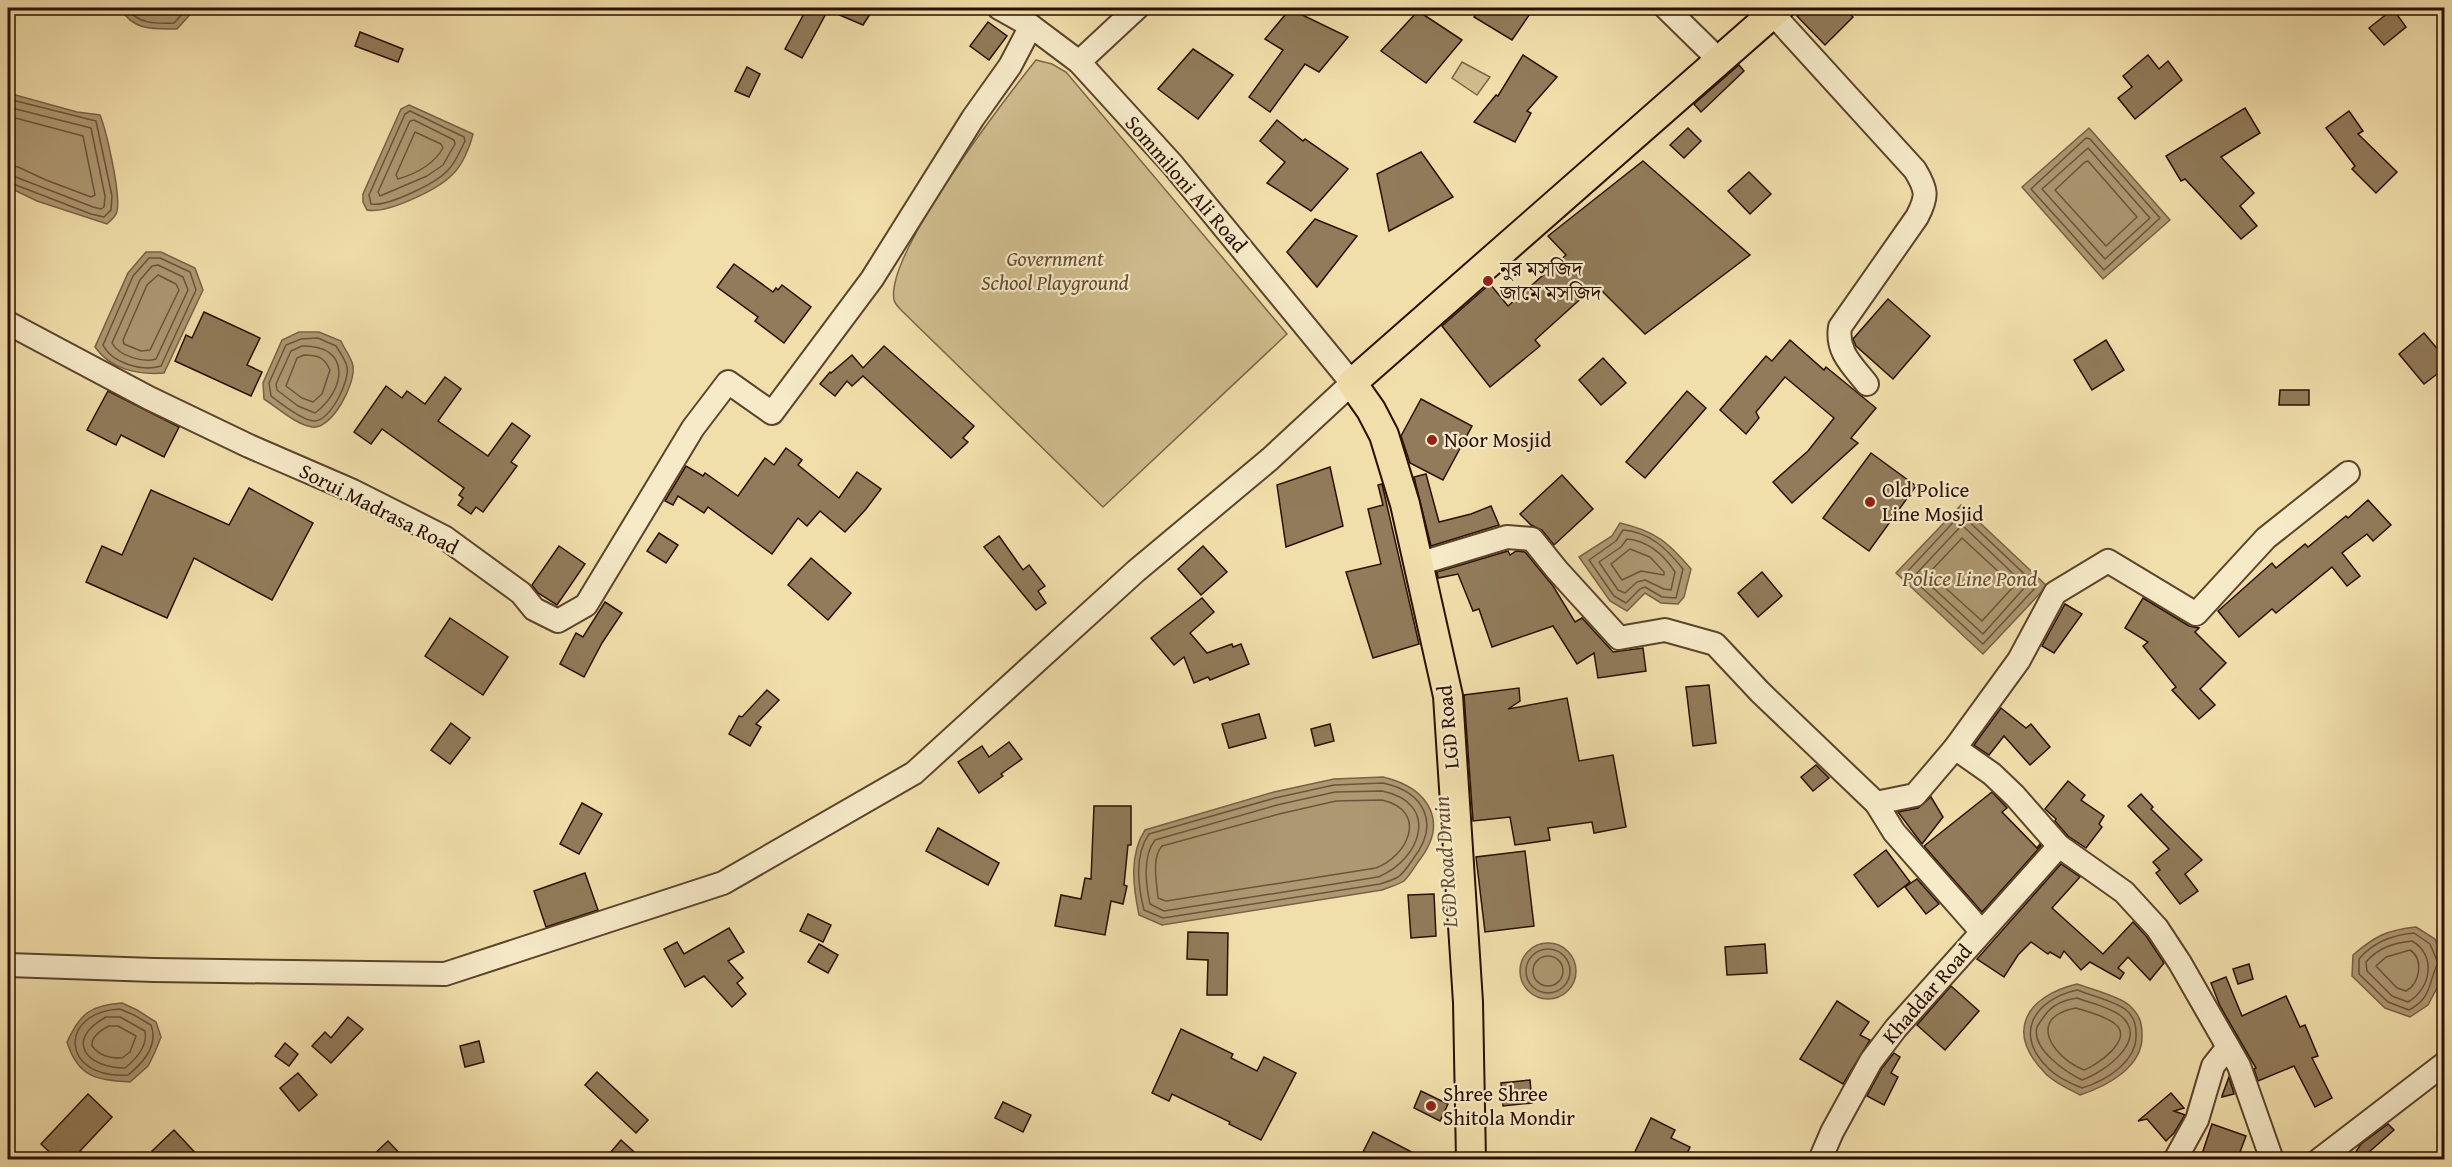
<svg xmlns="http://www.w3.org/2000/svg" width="2452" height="1167" font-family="'Gentium Book Plus','Noto Serif Bengali',serif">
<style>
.green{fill:#cfbc8e;stroke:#7c6648;stroke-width:1.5}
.water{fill:#ad9872;stroke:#796145;stroke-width:1.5}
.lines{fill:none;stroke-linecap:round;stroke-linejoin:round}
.shore{stroke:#6c543a;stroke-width:1.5}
.building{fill:#917b5a;stroke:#2a0f02;stroke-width:1.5}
.minor-casing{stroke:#5c432c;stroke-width:26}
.major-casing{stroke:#2a0f02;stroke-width:32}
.minor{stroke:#f6eac8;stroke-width:22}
.major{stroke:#f1dfab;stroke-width:28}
.poi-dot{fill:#8f2418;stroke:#f6eac8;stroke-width:2}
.labels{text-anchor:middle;stroke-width:4.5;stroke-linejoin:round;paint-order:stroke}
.street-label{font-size:21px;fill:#2a0f02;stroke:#f6eac8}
.park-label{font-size:21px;font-style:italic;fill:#644c33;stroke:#f6eac8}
.poi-label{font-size:21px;fill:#2a0f02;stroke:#f6eac8;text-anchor:start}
.water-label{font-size:22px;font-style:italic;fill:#654d34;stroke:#f6eac8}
</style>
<rect width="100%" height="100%" fill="#f1dfab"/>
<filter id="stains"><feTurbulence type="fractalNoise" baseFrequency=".00333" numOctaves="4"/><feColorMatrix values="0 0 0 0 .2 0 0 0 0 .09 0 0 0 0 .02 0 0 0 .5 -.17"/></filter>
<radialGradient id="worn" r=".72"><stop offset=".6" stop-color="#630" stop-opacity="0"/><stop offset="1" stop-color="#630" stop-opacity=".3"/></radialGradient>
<g class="green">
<path d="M1036,60L1052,64L1066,72L1287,334L1103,507L902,311C899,308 895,304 894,300C885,254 1005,99 1036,60Z"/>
<polygon points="1462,62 1490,77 1477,95 1452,78"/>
</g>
<g class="water">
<path d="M120,8H196L177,29C152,29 134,31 120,8Z"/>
<path d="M8,93L77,112L100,115C106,130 123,201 116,214C115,217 110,221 107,224L37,201L8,187Z"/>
<path d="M409,105L473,134C470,147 462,166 452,175C437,190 387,214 367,210L363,202V194L401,109Z"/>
<polygon points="2089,128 2170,220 2103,279 2022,187"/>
<path d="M146,252H161L195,268L203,290L164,373C139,375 111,370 95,347L128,273Z"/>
<path d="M299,332H319L341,341C344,349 352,358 353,366C356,383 332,430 312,427C295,424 278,408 264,399L263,383L282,340Z"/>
<polygon points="1961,505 2047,586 1983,654 1896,573"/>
<path d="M1620,523C1655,531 1668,542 1691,569L1684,597L1678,604L1661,603L1645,593L1627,611L1610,601L1579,557L1612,536Z"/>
<path d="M1383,777C1429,788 1450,822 1418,862C1414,868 1409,876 1404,881C1398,885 1389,887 1382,890L1162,925L1139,915C1133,886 1129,855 1145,830L1274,792L1334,779Z"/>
<path d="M2416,927L2435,939L2444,961L2438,986L2428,1005L2410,1017L2385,1008L2352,976L2353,955C2375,936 2387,930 2416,927Z"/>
<circle cx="1548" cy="971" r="28"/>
<path d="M2077,984C2091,989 2119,996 2129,1005C2139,1014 2142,1022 2142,1034C2144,1067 2107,1086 2080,1095C2069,1089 2053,1082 2045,1073C2004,1031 2027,996 2077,984Z"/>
<path d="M122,1003L137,1010L156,1022L161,1037L155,1052L148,1066L130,1082C96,1080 78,1077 67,1042C80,1014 90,1005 122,1003Z"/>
</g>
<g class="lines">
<g class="shore">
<path d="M127,8C137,24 157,24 174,23L188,8"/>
<polyline points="8,99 96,121 112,196 111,210 104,217 91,214 8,182"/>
<polyline points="8,107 91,128 105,196 104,207 101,209 93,207 8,174"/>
<path d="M410,111L464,137L465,141C460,151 456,162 448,170C437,183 387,207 371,204L369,195L405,114Z"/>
<polyline points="8,116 83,136 95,195 91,197 46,180 18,167 8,165"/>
<polygon points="414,120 454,140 455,144 443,165 427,176 380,196 378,192 410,121"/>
<path d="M415,132L441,144L443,148C434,164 415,174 398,179L396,175Z"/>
<polygon points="2086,138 2090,139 2160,218 2104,270 2031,189"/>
<polygon points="2088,148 2150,218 2105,259 2042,189"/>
<polygon points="2088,161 2137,217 2106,246 2055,190 2085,162"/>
<path d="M160,258L190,272L196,290L161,366C142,372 112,363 103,345L133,276L149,258Z"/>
<path d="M158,265L183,277L188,290L156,359C143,363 119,356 112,343L140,280L152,266Z"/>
<polygon points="158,275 176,284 179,290 150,350 141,351 124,344 123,340 147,285"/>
<path d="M318,338L336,346C340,352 346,361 347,367C350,381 331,419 315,421C304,422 280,403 271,396L269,383L286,345L301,339Z"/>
<path d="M302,346C352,345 346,390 315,413L298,406L277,390L276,384L291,351Z"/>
<path d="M304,355C318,355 324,357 330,370L322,394L313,402L302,398L286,386L297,358Z"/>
<polygon points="1961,514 2037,586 1983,644 1906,573"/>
<polygon points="1962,525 2026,586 1983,634 1917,573"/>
<path d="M1623,530C1650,532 1667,549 1683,569L1676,598L1662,597L1645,587L1640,589L1626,603L1614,596L1589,560L1616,541Z"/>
<polygon points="1962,538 2014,586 1982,621 1929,573"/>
<path d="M1627,539C1648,541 1664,555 1675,572L1671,590L1664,589L1645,580L1637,582L1625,593L1618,590L1599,562L1621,547Z"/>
<polygon points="1630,549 1650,557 1664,572 1664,575 1641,571 1622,580 1611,564"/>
<path d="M1383,783C1424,792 1441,823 1413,859C1409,865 1404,873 1398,877C1393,880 1386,882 1380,884L1163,918L1144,910C1138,886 1134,855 1149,834L1275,798L1334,785Z"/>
<path d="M1382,791C1441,803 1421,860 1378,877L1164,911L1150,904C1146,885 1142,856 1155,840L1277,805L1335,792Z"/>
<path d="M1382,800C1429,811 1408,856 1376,868L1166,901L1158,898C1157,883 1151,858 1162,846L1279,814L1336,801Z"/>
<path d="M2414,933L2430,944L2438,963C2428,983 2432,998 2409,1010L2388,1002L2359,974V959C2373,942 2392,935 2414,933Z"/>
<path d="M2412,941C2437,955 2431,989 2408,1002L2392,996L2367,971L2366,962C2378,948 2393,943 2412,941Z"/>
<circle cx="1548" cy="971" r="22"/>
<path d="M2410,950C2424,959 2420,984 2406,991L2397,988L2376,966L2386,957Z"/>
<circle cx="1548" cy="971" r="15"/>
<path d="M2077,990C2090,995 2114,1001 2125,1009C2133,1015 2136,1024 2136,1033C2138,1062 2105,1081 2082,1088C2072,1084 2057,1077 2049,1069C2013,1035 2033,1000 2077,990Z"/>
<path d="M2077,998C2090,1003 2110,1007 2121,1016C2150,1040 2103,1073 2082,1080C2066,1072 2031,1049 2037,1027C2039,1023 2043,1018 2045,1015C2053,1004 2064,1000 2077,998Z"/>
<path d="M2076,1008C2088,1012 2106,1016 2115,1024C2135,1039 2096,1066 2084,1070C2052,1057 2026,1017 2076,1008Z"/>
<path d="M120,1009L134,1015L151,1025C159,1046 143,1063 128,1075C61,1080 57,1012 120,1009Z"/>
<path d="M106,1017H120L145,1031C148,1046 136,1059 125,1068C86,1068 64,1040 106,1017Z"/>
<path d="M109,1026H118L136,1036L130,1052L122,1058C109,1058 100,1056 92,1046C91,1036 101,1030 109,1026Z"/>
</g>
</g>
<g class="building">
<polygon points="807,8 874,8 863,25 828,10 802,58 785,49"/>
<polygon points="1481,8 1534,8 1512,40 1474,17"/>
<polygon points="1806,8 1844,8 1853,17 1825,45 1797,16"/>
<polygon points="1290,9 1348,37 1319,72 1305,64 1270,112 1249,97 1283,50 1265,39"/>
<polygon points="2393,9 2406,27 2384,45 2369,28"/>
<polygon points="1418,11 1462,40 1426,83 1381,51"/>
<polygon points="988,22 1007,36 989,60 970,46"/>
<polygon points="360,32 403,49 398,62 355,46"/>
<polygon points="1193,49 1233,75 1198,119 1158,89"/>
<polygon points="1523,55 1557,77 1527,111 1531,113 1515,142 1474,122 1496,95 1498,96"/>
<polygon points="2148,55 2159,69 2168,61 2182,80 2135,119 2118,98 2132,87 2123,76"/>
<polygon points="1739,65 1744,71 1701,112 1694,104"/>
<polygon points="747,67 760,74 749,97 735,91"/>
<polygon points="2245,108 2260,133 2221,157 2254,193 2240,206 2257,226 2241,239 2185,179 2181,181 2166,156"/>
<polygon points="2349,111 2363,131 2358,134 2397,172 2376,193 2352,169 2355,166 2326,128"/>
<polygon points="1277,120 1303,141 1305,139 1348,169 1311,211 1267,183 1285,162 1260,141"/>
<polygon points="1688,128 1701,141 1684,158 1670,145"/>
<polygon points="1421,152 1453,197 1389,231 1377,174"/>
<polygon points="1643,161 1750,255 1645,334 1596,285 1535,340 1540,346 1490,387 1442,326 1490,284 1508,306 1566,255 1548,236"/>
<polygon points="1749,172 1771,194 1750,214 1728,191"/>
<polygon points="1315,219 1357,236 1317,287 1287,252"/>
<polygon points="734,264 773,292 776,288 778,290 782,285 811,307 784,343 755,321 758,317 717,287"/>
<polygon points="1888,299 1930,336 1893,379 1856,346 1853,339"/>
<polygon points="204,312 260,338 247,365 262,372 251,396 175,361 186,335 192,338"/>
<polygon points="2424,333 2445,358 2445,368 2424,384 2399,354"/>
<polygon points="1790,340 1824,370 1826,367 1876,408 1851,438 1858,443 1792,503 1773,482 1808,451 1834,418 1785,377 1756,412 1759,418 1746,434 1720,410 1766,356 1772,361"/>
<polygon points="2106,340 2124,370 2092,390 2074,360"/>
<polygon points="884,346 974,426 963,438 968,442 951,458 863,376 852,386 847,381 835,396 820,384 830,372 831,373 852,355 863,368"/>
<polygon points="1603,358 1626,383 1601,405 1579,380"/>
<polygon points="445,377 461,389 438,421 488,456 512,423 530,436 511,462 517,466 483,512 476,507 471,514 458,505 463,498 459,495 464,488 382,429 371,444 354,432 386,386 402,398 407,391 425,404"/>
<polygon points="2280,390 2309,390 2309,405 2279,405"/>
<polygon points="108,391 179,427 164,457 121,435 116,445 87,430"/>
<polygon points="1687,391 1706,408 1645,478 1626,462"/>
<polygon points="1421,399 1472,426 1443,480 1410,463 1401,436"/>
<polygon points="786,448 802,460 798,465 839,498 857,472 881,489 866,509 845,532 820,511 807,526 798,518 772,554 708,507 704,513 678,496 673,505 665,501 686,466 703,476 705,473 738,496 765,458 774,465"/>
<polygon points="1871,453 1916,486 1869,551 1823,518"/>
<polygon points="1330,467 1343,526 1286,547 1277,485"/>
<polygon points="1426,474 1439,522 1471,514 1491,506 1499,525 1431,546 1414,477"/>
<polygon points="1562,475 1593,509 1554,545 1542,530 1531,525 1520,514"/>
<polygon points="1382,484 1419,644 1373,658 1346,572 1381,564 1368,509 1383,505 1378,485"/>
<polygon points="249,488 313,523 272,600 194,558 167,618 86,582 102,546 122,555 151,490 229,525"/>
<polygon points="2368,500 2391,525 2373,541 2367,534 2342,553 2360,576 2347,586 2332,567 2276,613 2272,609 2239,637 2218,611 2272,563 2276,568 2305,544 2308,547 2346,516 2348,518"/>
<polygon points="659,533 678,545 666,563 647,551"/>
<polygon points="999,536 1023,570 1029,565 1045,586 1038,591 1046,603 1036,610 984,547"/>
<polygon points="559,546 585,564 557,605 538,593 532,585"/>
<polygon points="1203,546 1227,572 1201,595 1178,569"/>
<polygon points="1508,551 1510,555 1516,551 1525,552 1553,586 1575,622 1582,618 1613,652 1643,648 1646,671 1598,678 1594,653 1577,664 1553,626 1492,647 1479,609 1473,611 1458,574 1438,578 1437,572"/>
<polygon points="811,558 851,593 828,620 788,585"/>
<polygon points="1762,572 1782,596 1758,617 1738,593"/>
<polygon points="1202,598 1214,612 1190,633 1207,653 1232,644 1233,647 1241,644 1249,664 1210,680 1208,677 1194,683 1184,657 1174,665 1151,638"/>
<polygon points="2143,598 2189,626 2199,628 2195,632 2226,663 2200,689 2215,705 2199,719 2172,690 2176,687 2143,646 2148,642 2125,628"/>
<polygon points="605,602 622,613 602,643 584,677 560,664 576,633 583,637"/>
<polygon points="2065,604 2082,614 2054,653 2042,646"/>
<polygon points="450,618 508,657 483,695 425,656"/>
<polygon points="1709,685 1716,743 1693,746 1686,687"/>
<polygon points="1519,688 1520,701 1508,709 1567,698 1579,761 1613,755 1626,827 1594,833 1592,822 1548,828 1550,840 1515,845 1510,817 1473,821 1464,695"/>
<polygon points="767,690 779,700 756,724 761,727 750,746 729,734 739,716 742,717"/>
<polygon points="2001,708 2026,728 2031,724 2050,747 2030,765 2004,736 1989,755 1974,745"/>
<polygon points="1259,714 1266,738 1229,748 1222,724"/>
<polygon points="451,723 470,738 450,764 431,750"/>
<polygon points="1330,724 1334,741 1315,746 1311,729"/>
<polygon points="1009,742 1022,759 1001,774 1003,776 979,793 958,762 982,746 989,757"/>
<polygon points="1816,765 1829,778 1813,791 1801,777"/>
<polygon points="2068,781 2085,795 2081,800 2104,816 2099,824 2102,827 2086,848 2068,836 2055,821 2056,819 2045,809"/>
<polygon points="1992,792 2007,808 2002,812 2037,848 2040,844 2041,846 1982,912 1924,846"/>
<polygon points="2141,794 2153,807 2151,809 2202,860 2185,874 2198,891 2180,904 2156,873 2160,870 2153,862 2169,849 2128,806"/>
<polygon points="1931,797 1943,817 1922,844 1898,812 1918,808"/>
<polygon points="582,803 602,814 579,854 560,844"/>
<polygon points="1094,806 1131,806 1131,845 1128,845 1124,885 1127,886 1123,904 1111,901 1105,935 1055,926 1061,895 1081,899 1085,878 1091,879"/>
<polygon points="938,828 999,863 988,885 926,851"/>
<polygon points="1886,850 1910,882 1878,907 1854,875"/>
<polygon points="1525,851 1534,926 1485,932 1476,857"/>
<polygon points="2061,864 2080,877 2052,908 2103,954 2133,922 2146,936 2164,963 2150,980 2128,957 2118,968 2124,973 2120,979 2090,962 2081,970 2064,951 2060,958 2050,952 2048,954 2031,942 2018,955 2004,977 1977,959"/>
<polygon points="585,873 598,910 546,927 534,891"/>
<polygon points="1917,879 1939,904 1926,914 1905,887"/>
<polygon points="1434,894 1436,936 1411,938 1408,895"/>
<polygon points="808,914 831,925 823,942 800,931"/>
<polygon points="729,928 744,952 728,961 743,978 737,983 746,994 732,1007 704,976 685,987 664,949 677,942 684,954"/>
<polygon points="1188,932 1228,933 1227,995 1207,995 1208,960 1187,959"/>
<polygon points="819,944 838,955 828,973 808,962"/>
<polygon points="1765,944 1767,973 1727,975 1725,947"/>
<polygon points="2249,964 2253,979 2238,984 2233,969"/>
<polygon points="2226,977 2242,1016 2286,996 2300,1027 2305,1025 2318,1056 2312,1058 2332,1098 2315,1107 2294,1066 2258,1081 2254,1069 2256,1068 2220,1006 2211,983"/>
<polygon points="1951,986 1979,1011 1945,1050 1917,1025"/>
<polygon points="1837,1001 1869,1022 1860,1035 1870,1040 1843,1084 1800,1059"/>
<polygon points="348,1017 363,1029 331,1063 312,1046 325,1032 331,1038"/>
<polygon points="1181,1029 1233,1054 1231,1058 1257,1071 1264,1057 1296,1073 1261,1140 1229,1124 1230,1122 1172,1094 1169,1101 1152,1093"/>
<polygon points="479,1041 484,1062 465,1067 460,1046"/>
<polygon points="285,1043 298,1054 289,1066 275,1056"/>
<polygon points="1894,1053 1900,1057 1891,1073 1898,1077 1884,1105 1867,1096 1882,1068"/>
<polygon points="597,1072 648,1120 636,1133 585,1085"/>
<polygon points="298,1073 317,1095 299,1111 280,1088"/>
<polygon points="2229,1077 2234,1094 2222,1097 2222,1096"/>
<polygon points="1530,1080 1532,1103 1503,1106 1501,1083"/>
<polygon points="1421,1091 1448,1104 1440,1121 1414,1108"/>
<polygon points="2171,1093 2184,1108 2174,1111 2185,1115 2174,1133 2166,1141 2147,1119 2138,1121"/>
<polygon points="88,1094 112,1117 80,1151 89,1160 58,1160 41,1144"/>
<polygon points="1003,1102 1031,1115 1023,1132 995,1118"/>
<polygon points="1651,1118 1675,1130 1671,1138 1690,1147 1684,1160 1631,1160"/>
<polygon points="2212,1124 2246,1136 2237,1160 2200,1160"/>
<polygon points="2388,1124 2394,1130 2360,1160 2351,1159 2361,1144"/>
<polygon points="174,1130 202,1160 160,1160 152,1151"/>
<polygon points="1373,1132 1427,1160 1359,1160"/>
<polygon points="621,1140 643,1160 604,1160"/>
<polygon points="388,1141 406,1160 368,1160"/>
</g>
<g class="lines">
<defs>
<g id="minor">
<polyline points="1666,8 1719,60"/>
<path d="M1772,13L1915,170C1927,190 1928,196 1917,217L1840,327C1836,352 1853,366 1867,384"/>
<polyline points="1079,62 1137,8"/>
<polyline points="8,323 149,398 249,446 353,491 444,537 521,593 534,609 558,621 586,605 693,428 728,382 772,413 872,279 973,118 1010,66 1031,26"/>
<polyline points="1418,564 1507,537 1532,539 1557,570 1619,638 1665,630 1715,644 1760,692 1876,803 1915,795 1955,748 2019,660 2055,593 2108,561 2196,614 2266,538 2348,473"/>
<polyline points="1876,803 1894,832 1981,931"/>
<polyline points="2059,846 2124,892 2157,928 2180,963 2239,1066 2272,1160"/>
<polyline points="8,965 154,970 445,974 723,883 914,773 1136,571 1270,459 1352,383 1172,164 1079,62 1031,26 999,8"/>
<polyline points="1820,1160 1832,1132 1871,1061 1896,1028 2059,846 2015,796 1992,774 1955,748"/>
<polyline points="2175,1160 2197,1120 2213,1066 2228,1047"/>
<polyline points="2319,1160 2444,1064"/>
</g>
<polyline id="major" points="1471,1160 1468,1002 1448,696 1405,504 1384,435 1371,410 1352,383 1779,8"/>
</defs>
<use href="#minor" class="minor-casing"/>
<use href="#major" class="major-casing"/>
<use href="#minor" class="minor"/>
<use href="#major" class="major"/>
</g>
<g class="poi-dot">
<circle cx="1488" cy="281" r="6"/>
<circle cx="1432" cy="440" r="6"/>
<circle cx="1870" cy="502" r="6"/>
<circle cx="1431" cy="1106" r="6"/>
</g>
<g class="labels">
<g class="street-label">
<text transform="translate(1186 184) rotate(49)" y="7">Sommiloni Ali Road</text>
<text transform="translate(379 509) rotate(27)" y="7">Sorui Madrasa Road</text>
<text transform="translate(1448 727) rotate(-95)" y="7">LGD Road</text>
<text transform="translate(1927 994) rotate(-49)" y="7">Khaddar Road</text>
</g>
<g class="park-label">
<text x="1055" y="266">Government<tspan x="1055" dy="24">School Playground</tspan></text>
</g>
<g class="poi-label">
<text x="1500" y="276">নুর মসজিদ<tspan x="1500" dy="24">জামে মসজিদ</tspan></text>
<text x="1444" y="447">Noor Mosjid</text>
<text x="1882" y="497">Old Police<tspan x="1882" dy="24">Line Mosjid</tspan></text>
<text x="1443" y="1101">Shree Shree<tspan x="1443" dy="24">Shitola Mondir</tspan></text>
</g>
<g class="water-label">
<text x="1970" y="586">Police Line Pond</text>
<text transform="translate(1445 862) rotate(-94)" y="8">LGD Road Drain</text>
</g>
</g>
<rect width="2452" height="1167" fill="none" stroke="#f1dfab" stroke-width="30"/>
<rect x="9" y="9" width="2434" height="1149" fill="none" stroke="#2a0f02" stroke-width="3"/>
<rect x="15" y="15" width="2422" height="1137" fill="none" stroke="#2a0f02" stroke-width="1.5"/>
<rect width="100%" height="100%" filter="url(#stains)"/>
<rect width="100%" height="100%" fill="url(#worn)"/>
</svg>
